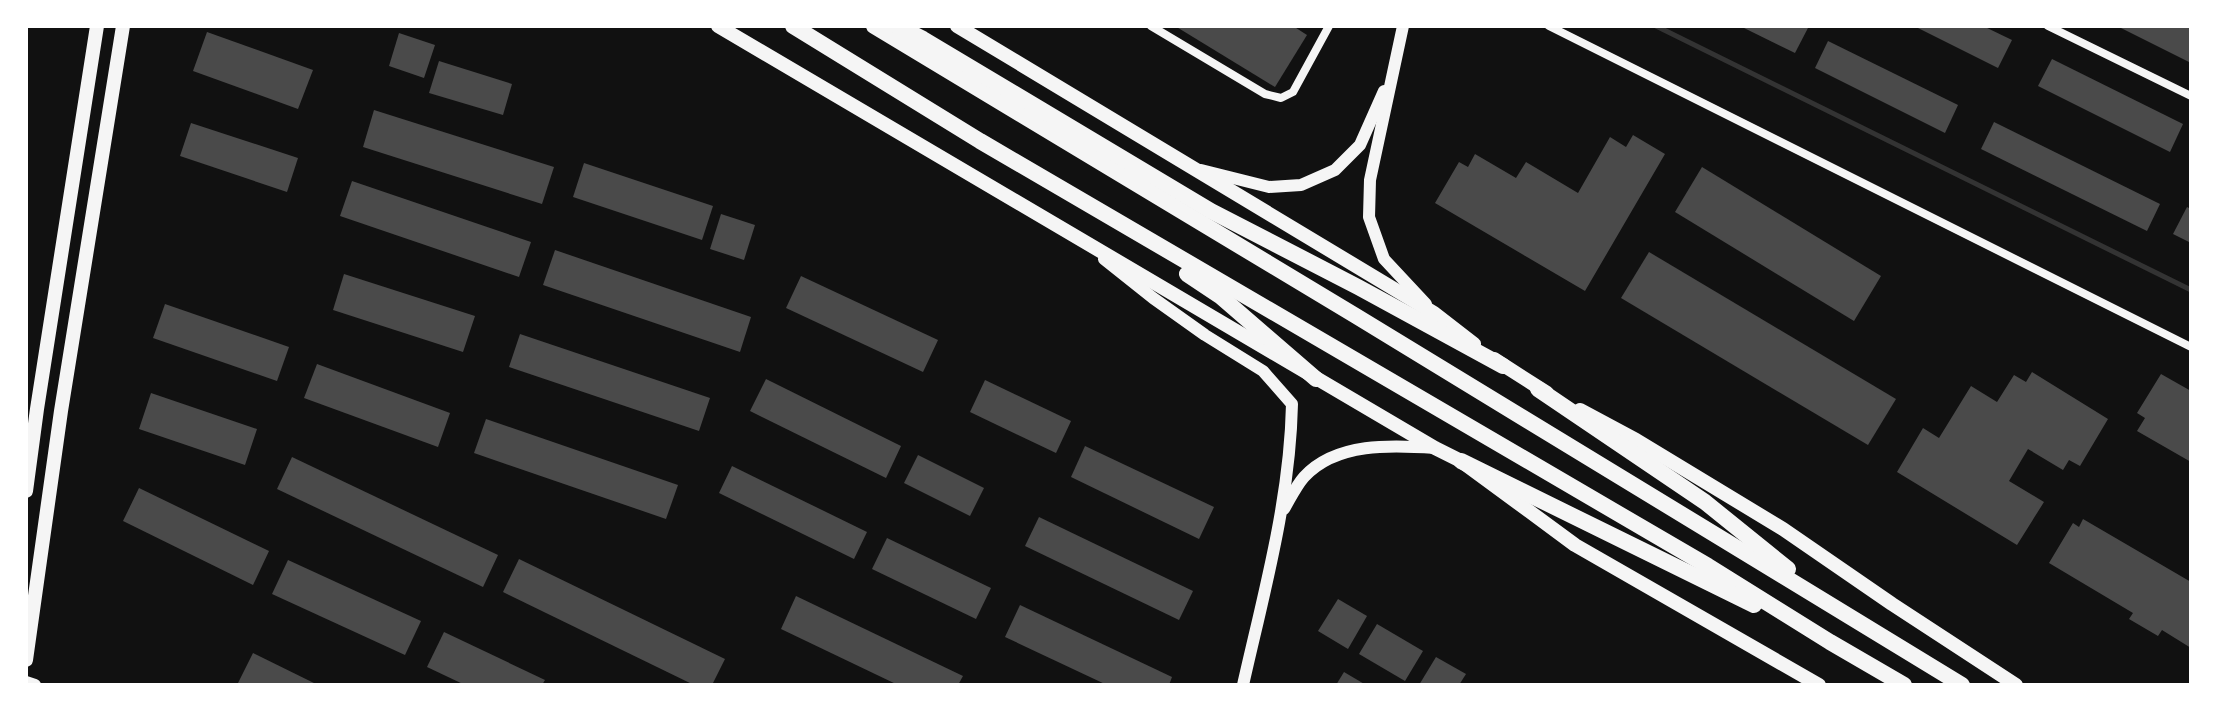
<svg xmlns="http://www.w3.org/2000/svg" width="2217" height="711" font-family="'Golos Text',sans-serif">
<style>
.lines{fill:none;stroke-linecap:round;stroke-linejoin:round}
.stream{stroke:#333;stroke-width:5}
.building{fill:#4a4a4a}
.minor{stroke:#f5f5f5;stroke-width:8}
.tertiary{stroke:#f5f5f5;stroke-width:12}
.secondary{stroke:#f5f5f5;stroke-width:14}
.primary{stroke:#f5f5f5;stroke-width:14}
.trunk{stroke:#f5f5f5;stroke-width:16}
</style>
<rect width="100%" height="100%" fill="#111"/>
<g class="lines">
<polyline class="stream" points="1656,26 2191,290"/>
</g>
<g class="building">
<polygon points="1175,26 1293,26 1307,35 1275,87"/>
<polygon points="1740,26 1809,26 1795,53"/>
<polygon points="1914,26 1983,26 2012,40 1998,68"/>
<polygon points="2117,26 2185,26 2191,29 2191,63"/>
<polygon points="207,32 313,70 298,109 193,71"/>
<polygon points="399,33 435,45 424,78 389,66"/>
<polygon points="1828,41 1958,105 1945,133 1815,68"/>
<polygon points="2052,59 2183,124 2170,152 2038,86"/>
<polygon points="439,61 512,84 503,115 429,93"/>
<polygon points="374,110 554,167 542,204 363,147"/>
<polygon points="1994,122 2160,204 2147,231 1981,149"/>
<polygon points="191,123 298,158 287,192 180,156"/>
<polygon points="1633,135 1665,154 1585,291 1435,203 1459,162 1468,167 1475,154 1516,178 1526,162 1578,193 1610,137 1626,147"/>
<polygon points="584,163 713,206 702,240 573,197"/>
<polygon points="1702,167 1881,276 1854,321 1675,212"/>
<polygon points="352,181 531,242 519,277 340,216"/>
<polygon points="2187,207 2191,209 2191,243 2173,234"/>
<polygon points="721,214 755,225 744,260 710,249"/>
<polygon points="555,250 751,317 740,352 543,285"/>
<polygon points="1649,252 1896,399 1868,445 1621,298"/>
<polygon points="344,274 475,316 463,352 333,310"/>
<polygon points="801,276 938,340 923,372 786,308"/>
<polygon points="165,304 289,347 277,381 153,338"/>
<polygon points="520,334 710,398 699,431 509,367"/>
<polygon points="317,364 450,413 438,447 304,398"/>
<polygon points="2032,372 2108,419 2080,466 2069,460 2063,470 2028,449 2009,481 2044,502 2017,545 1897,472 1923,428 1939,438 1971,386 1997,402 2014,375 2026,382"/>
<polygon points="2161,374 2191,391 2191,462 2137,431 2145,418 2137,413"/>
<polygon points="766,379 901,446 886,478 750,411"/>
<polygon points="985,380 1071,421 1056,453 970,412"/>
<polygon points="151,393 257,429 245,465 139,429"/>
<polygon points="486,419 678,485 666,519 474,453"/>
<polygon points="1085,446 1214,507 1199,539 1071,477"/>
<polygon points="918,455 984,488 970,516 904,483"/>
<polygon points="292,457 498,555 483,587 277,489"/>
<polygon points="732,466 867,532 854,559 719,493"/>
<polygon points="139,488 269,551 253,585 123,521"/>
<polygon points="1039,517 1193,591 1179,620 1025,546"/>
<polygon points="2083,519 2191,582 2191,648 2162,630 2158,636 2129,619 2133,613 2049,563 2073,523 2079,527"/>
<polygon points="887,538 991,588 976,619 872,569"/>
<polygon points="519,559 725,659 712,685 694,685 503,592"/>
<polygon points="288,560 421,621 405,655 272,594"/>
<polygon points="796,596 963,676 958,685 898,685 781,629"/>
<polygon points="1338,599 1367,616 1348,649 1318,631"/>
<polygon points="1020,605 1172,677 1169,685 1107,685 1005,637"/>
<polygon points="1377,624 1423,651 1405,681 1359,654"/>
<polygon points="444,632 545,680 542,685 465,685 427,667"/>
<polygon points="253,653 318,685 237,685"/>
<polygon points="1436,657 1466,674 1459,685 1419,685"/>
<polygon points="1344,672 1366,685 1336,685"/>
</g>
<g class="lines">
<g class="minor">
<polyline points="1151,26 1265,94 1281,98 1293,92 1329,26"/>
<polyline points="1549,26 2191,347"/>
<polyline points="2048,26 2191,96"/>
</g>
<g class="tertiary">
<polyline points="1403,26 1370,180 1369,217 1384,259 1426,304"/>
<polyline points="1201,170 1269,187 1301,185 1335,170 1360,145 1384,91"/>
<path d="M1104,259L1153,298L1205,335L1263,371L1292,404C1290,500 1264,592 1243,685"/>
<path d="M1284,509C1290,499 1296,486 1304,477C1336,442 1392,445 1435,448"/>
<polyline points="26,682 35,685"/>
</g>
<g class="secondary">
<polyline points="26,491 37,409 97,26"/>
<polyline points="26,660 61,411 123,26"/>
</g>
<g class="primary">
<polyline points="718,26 1435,448 1461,461 1575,545 1819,685"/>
<polyline points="957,26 1434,313 1474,344"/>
<polyline points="1494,359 1547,393"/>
<polyline points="1580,410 1636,440 1783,529 1892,604 2016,685"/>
</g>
<g class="trunk">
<polyline points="793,26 980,141 1708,566 1830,642 1904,685"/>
<polyline points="874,26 1356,316 1962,685"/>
<polyline points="897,26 923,39 1211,211 1358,287 1503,366"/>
<polyline points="1187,274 1220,296 1316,379"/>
<polyline points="1538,389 1705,502 1788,569"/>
<polyline points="1461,461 1754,605"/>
</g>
</g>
<rect width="2217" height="711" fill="none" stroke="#ffffff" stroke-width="56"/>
</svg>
